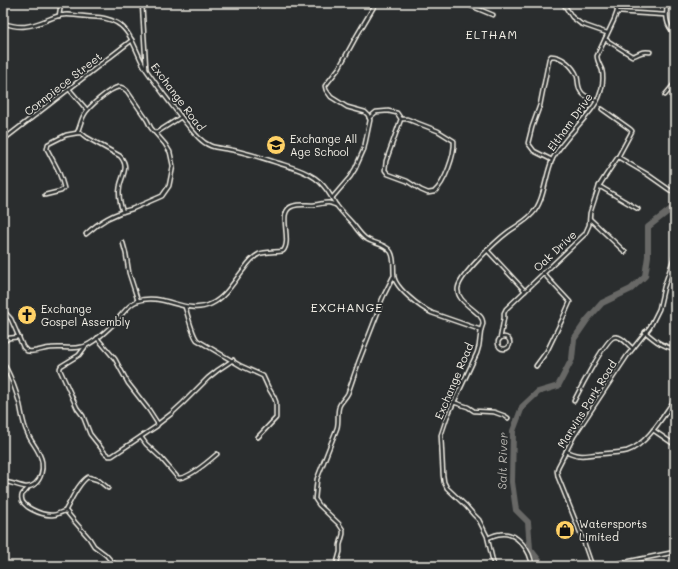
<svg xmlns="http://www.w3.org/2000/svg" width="678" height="569" font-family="Mali,sans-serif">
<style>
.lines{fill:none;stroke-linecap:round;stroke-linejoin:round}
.river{stroke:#676866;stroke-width:6}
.street-casing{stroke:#f4f1e8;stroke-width:5.5}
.street{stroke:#2a2d2e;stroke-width:2.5}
.labels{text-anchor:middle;stroke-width:3.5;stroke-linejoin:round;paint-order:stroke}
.street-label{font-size:11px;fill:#f4f1e8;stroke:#2a2d2e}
.poi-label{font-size:11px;fill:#f4f1e8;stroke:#2a2d2e;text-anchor:start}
.neighbourhood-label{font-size:12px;letter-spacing:1px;fill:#f4f1e8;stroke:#2a2d2e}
.water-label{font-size:12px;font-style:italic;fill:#b5b3ae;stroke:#2a2d2e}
</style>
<rect width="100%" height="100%" fill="#2a2d2e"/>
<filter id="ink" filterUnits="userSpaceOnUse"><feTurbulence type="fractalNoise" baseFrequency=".025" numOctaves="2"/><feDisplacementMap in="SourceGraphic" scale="8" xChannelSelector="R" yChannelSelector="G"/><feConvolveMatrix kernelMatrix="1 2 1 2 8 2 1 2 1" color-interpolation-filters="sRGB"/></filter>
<g filter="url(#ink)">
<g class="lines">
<g class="river">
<polyline points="675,138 675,142"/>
<polyline points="541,566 541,563 530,549 528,522 516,510 512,482 513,431 522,407 538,392 558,386 572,359 574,339 587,320 602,303 631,289 645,276 648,256 648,227 675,206"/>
</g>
<defs>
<g id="street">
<polyline points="142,3 146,68"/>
<polyline points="464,3 493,15"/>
<polyline points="563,3 572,17 581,24 607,33"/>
<path d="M667,3C666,14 665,26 675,33"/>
<polyline points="3,10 6,3"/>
<polyline points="617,12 666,15"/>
<polyline points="59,16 61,3"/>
<path d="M3,23C20,29 30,27 47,20C52,18 58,15 64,15C70,14 76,16 82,16C94,18 106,16 117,23C133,32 137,57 147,71C154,81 161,91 168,100C178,113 188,127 199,138C210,149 218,147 232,150C248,153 263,158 278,163C291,167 304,170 315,178C322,183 328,191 332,198C334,201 335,204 337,206C342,213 348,218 353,224C357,229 360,234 365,238C373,244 385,243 391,252C395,259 393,268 394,276C395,288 421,308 432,313L481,330L479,346L477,353L447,417L441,435L443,475L444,482L447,488L466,506L473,514L479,520L487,536L494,566"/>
<path d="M605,39L632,56C640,55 639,50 650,52"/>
<polyline points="69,89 87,110"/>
<polyline points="665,95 675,83"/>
<path d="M369,118L376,112L388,111L397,113L401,119H407L438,131L454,141C455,154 445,183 434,192L428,193L421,190L407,181L388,174L385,170L386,161L401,119"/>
<polyline points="156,133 181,117"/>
<polyline points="3,140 132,40"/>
<polyline points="618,157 647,174 674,193"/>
<path d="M552,160L534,151L528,143L532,127L540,105L549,59L551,56C562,56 573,66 577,76C579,83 577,89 583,94C586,97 593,99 597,101"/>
<polyline points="599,186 638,209"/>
<polyline points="45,195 61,191 64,188 62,181 58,170 47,149 48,144 66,135 77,133"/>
<polyline points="332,198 350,177 355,169 364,149 370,120 368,115 365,112 347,107 331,97 326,90 325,86 339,68 356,37 376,3"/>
<polyline points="590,219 625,252"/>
<path d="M86,234C99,222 114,213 132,209L162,196L169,186L173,166L170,152L165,144L151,128L147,120L127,91C125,89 122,87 119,87C110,88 88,107 84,115C81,120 80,127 77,133H81L86,137L120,156C130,167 122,175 120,186C118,195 120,204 123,212"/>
<polyline points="123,243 126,254 129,273 138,301"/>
<polyline points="487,250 525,291"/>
<path d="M185,307C188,315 192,334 197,340L241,366L263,376L268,387L274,397L276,402V418L258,437"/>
<path d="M3,310L11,319L23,347L27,351C36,353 43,348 51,348C61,347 71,349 81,347C91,346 111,327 117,320C123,313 129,304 137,301C164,292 186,316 211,304C226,297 234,281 244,269C248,263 253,257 259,254C264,252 277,252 283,251C293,240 276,211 293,206C299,204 305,205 312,205C317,205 326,202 330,203C331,203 335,205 336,205"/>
<path d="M481,330L483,324C483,321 482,318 480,316C473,308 456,300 458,288C460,275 496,241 508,232C516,226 525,222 532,214C545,201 545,174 553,158C563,140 579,126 591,110C594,106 597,102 599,97C602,89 604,79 602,70C600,65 597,61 597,56L614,20L617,12V3"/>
<path d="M645,332C656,341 661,346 675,349"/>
<circle cx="504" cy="343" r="6"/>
<polyline points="97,338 115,359 128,383 149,410 158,424"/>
<polyline points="500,339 504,318 504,313 506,309 585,234 589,225 590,213 599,186 606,175 618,157 631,133 632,131 630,129 602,109"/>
<polyline points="3,342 9,338 19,337"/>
<polyline points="85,347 79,355 61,366 60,368 60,370 77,408 83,416 90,434 105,453 109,456 112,456 157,426 158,424 171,414 183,403 208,378 218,370 233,360"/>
<path d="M3,363C11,375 16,391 20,405C22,414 23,424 27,432C31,443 40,450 42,462C43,470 41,479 35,484C25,492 14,481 3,482"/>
<polyline points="536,366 547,351 562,320 570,302 543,273"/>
<path d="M574,401C579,391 605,340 614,337C621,335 627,344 632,348"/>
<polyline points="453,402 468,407 474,411 494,412 505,416 508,418"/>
<polyline points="653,430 675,445"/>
<path d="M141,437L146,444L161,458L178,478C188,479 209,461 217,454"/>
<path d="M566,451C581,458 584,455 599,454C608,453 618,453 627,451C647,445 663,416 675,399"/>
<path d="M28,488C27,490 23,493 22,495C18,507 43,515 51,515C57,516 61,511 66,511L75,522L89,538L94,546L106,555L112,562L118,566"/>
<path d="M65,511C71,501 78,483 88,477L98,480L108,488"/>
<path d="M488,538C492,536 496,534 501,534C517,532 531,551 532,566"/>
<path d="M336,566L340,552V545L343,534V530L339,524L319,505L315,499L317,479L337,428C339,421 337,413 339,407C340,402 346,398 348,393L359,361L378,312L380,304L384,295L393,277"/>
<polyline points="592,566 582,537 558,477 557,471 558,467 574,436 627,356 650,327 659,309 664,287 675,255"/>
<polyline points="606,566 675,552"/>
</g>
</defs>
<use href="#street" class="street-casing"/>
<use href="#street" class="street"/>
</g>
</g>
<defs>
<symbol id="school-disc" viewBox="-11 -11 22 22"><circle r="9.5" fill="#ffd166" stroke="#2a2d2e"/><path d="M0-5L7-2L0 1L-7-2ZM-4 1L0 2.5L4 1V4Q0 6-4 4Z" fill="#111"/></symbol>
<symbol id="church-disc" viewBox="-11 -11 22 22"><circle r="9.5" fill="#ffd166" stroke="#2a2d2e"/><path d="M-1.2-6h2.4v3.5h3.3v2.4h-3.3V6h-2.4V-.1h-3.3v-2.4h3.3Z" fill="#111"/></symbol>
<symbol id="shop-disc" viewBox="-11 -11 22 22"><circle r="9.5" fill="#ffd166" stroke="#2a2d2e"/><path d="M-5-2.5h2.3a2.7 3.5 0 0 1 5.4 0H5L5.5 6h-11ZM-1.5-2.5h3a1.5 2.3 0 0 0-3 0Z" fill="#111"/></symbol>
</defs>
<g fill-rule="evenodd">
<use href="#school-disc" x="265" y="134" width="22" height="22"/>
<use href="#church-disc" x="16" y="304" width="22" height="22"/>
<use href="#shop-disc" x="554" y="519" width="22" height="22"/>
</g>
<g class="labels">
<g class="street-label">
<text transform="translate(63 84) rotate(-38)" y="4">Cornpiece Street</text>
<text transform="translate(178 97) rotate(53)" y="4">Exchange Road</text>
<text transform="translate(570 122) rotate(-54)" y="4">Eltham Drive</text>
<text transform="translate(555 251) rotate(-43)" y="4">Oak Drive</text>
<text transform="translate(454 381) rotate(-67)" y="4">Exchange Road</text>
<text transform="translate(587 404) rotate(-58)" y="4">Marvins Park Road</text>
</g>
<g class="poi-label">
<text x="290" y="143">Exchange All<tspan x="290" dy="13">Age School</tspan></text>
<text x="41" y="313">Exchange<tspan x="41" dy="13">Gospel Assembly</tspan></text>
<text x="579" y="528">Watersports<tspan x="579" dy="13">Limited</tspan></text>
</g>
<g class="neighbourhood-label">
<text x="492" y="39">ELTHAM</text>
<text x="347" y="312">EXCHANGE</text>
</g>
<g class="water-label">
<text transform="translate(503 461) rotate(-89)" y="4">Salt River</text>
</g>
</g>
<rect width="678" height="569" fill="none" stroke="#2a2d2e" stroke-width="16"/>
<rect x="8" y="8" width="662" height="553" fill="none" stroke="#f4f1e8" stroke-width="1.5" filter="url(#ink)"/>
</svg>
